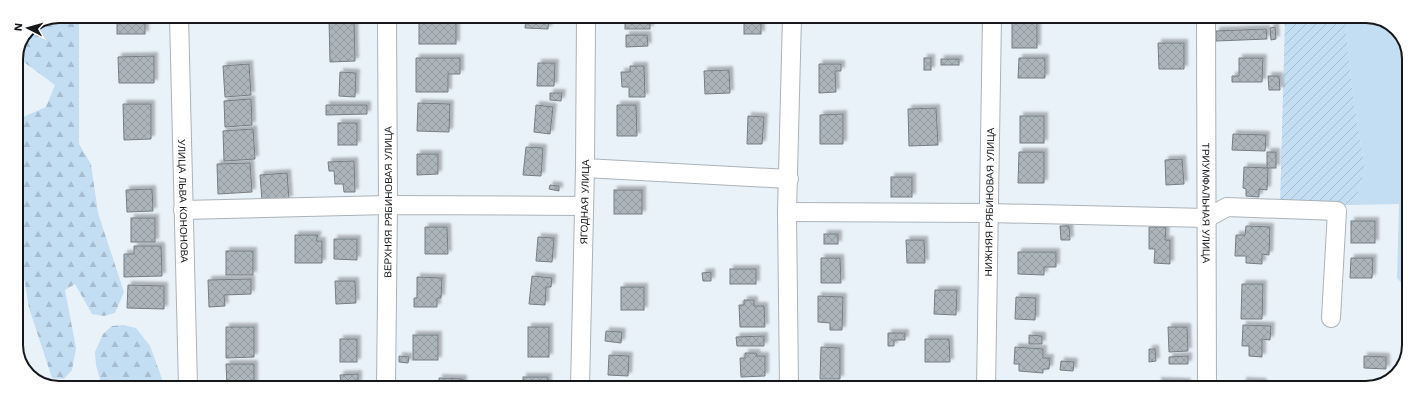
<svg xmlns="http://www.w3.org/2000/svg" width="1425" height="404" font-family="'Work Sans',sans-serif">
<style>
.green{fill:#c3ddf2}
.forest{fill:url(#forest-firs)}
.garden{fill:url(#garden-furrows)}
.building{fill:url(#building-cross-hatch);stroke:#767e83;filter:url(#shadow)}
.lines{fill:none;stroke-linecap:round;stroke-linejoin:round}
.minor-casing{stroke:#abb3b9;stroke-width:20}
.minor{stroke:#fff;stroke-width:18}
.labels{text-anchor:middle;stroke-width:3;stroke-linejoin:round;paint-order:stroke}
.street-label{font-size:10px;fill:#15171a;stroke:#fff}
.rim{fill:none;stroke:#15171a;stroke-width:2}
</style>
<defs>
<pattern id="forest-firs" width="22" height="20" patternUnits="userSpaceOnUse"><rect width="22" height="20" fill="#c3ddf2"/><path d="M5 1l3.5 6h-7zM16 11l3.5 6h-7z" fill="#a7bdcf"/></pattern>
<pattern id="garden-furrows" width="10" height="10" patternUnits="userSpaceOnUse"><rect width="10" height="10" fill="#c3ddf2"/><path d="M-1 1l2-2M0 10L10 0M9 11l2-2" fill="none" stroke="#a7bdcf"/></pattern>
<pattern id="building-cross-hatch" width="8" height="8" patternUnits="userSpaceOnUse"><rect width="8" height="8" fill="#adb5bc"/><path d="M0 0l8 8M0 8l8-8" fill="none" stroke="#949ba1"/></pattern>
<filter id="shadow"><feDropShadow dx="3.5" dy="-3.5" stdDeviation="1" flood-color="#0004"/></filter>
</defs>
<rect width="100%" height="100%" fill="#eaf2f9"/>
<polygon class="green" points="1345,17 1377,17 1399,31 1409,56 1408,290 1397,278 1399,204 1354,205 1365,170 1352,90"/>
<g class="forest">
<polygon points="59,16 79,16 79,144 91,164 98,213 124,292 115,313 104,316 92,314 75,284 65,290 76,348 72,370 64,379 52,378 29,308 16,230 16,120 46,107 55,85 17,57 29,28"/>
<polygon points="124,325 136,328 150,346 165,387 102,387 96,365 95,352 103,334 112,326"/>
</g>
<polygon class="garden" points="1285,17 1345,17 1352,90 1365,170 1354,205 1280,205"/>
<g class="building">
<rect x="117" y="16" width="28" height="18"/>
<rect x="419" y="16" width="37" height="28"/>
<polygon points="526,16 549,17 548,29 525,28"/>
<rect x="625" y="17" width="25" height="12"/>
<rect x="744" y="17" width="17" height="17"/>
<polygon points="1228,17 1247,17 1247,22 1229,23"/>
<polygon points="329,20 354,20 355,61 330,62"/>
<rect x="1012" y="23" width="25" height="25"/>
<polygon points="1275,27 1276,39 1271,40 1270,28"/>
<polygon points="1266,29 1267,39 1216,41 1216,31"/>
<polygon points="626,35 647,35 648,46 626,47"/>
<polygon points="1158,43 1184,43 1184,69 1159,69"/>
<polygon points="154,56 154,83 119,83 118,57"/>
<polygon points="416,58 460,58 460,74 448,74 448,92 416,92"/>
<rect x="924" y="58" width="7" height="12"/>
<polygon points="1019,58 1045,58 1045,78 1018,78"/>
<polygon points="1239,58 1263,58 1262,82 1232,82 1232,76 1239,76"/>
<rect x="941" y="59" width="18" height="6"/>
<polygon points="538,63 555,63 554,86 537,86"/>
<polygon points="249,64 251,95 225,97 223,66"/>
<polygon points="819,64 841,64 841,71 835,71 836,92 819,93"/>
<polygon points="630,66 644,66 645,97 629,97 629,87 622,87 621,72 630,72"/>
<polygon points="729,70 730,93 705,94 704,71"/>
<polygon points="340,72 356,73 355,97 339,96"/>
<polygon points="1268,76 1279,76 1280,90 1269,90"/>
<polygon points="550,93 562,93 561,101 550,100"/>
<polygon points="251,99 252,125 225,127 224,101"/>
<polygon points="418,103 450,104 449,132 417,131"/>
<polygon points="123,104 151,104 151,139 124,140"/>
<polygon points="326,105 367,105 367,114 326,115"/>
<polygon points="536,105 553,107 550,134 534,132"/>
<polygon points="617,105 636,105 637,136 617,136"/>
<polygon points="936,108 938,145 909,146 908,109"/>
<polygon points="843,114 843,144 820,144 820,115"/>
<polygon points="748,116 764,117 762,144 747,144"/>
<rect x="1020" y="116" width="24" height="27"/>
<rect x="338" y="123" width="19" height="22"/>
<polygon points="253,129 255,159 224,161 223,131"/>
<polygon points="1233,134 1266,135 1265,151 1232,150"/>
<polygon points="526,147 543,148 541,176 523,175"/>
<polygon points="1019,152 1044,152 1044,183 1018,183"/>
<rect x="1267" y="152" width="9" height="16"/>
<polygon points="417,154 438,154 438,174 417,175"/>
<polygon points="1182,159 1184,184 1166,185 1165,160"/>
<polygon points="354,161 355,192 344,192 343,184 335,184 334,171 329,171 328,162"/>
<polygon points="250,163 252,192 218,194 217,164"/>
<polygon points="1244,167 1268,168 1267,190 1259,189 1259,197 1246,196 1246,189 1243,188"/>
<polygon points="287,173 289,199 262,201 260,175"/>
<rect x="891" y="177" width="21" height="20"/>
<polygon points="550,185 559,186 559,191 549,189"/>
<polygon points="152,189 153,211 127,212 126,190"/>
<rect x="614" y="190" width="28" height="24"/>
<rect x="131" y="218" width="24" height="24"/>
<rect x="1351" y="221" width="24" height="22"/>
<polygon points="1060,226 1069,226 1070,240 1061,240"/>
<polygon points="1246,226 1270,227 1269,255 1262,254 1262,264 1246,263 1246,256 1235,256 1236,235 1245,235"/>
<polygon points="425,227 447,227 448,254 425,254"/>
<polygon points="1149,227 1166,227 1165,240 1170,240 1170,264 1154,263 1155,249 1149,249"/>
<rect x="824" y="234" width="14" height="10"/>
<polygon points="295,235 318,235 316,241 322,241 322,263 295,263"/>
<polygon points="538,237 554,238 552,262 536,261"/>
<polygon points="334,239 357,239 357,260 334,259"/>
<polygon points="906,240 924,240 925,263 907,263"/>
<polygon points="134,246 161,246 162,276 124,277 124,254 134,254"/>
<rect x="226" y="251" width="27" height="24"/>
<polygon points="1018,252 1056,252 1056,267 1044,267 1044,275 1018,274"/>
<polygon points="821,258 840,258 841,283 821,283"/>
<polygon points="1351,258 1373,258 1372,278 1350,278"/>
<rect x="730" y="269" width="26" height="15"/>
<polygon points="711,272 711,281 703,281 702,273"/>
<polygon points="532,276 552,278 551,287 546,287 545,305 529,304"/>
<polygon points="417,277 442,278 441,298 437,298 437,307 414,307 414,298 417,298"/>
<polygon points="251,279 251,294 224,295 225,306 209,307 208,280"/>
<polygon points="335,281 355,281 356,303 336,304"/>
<polygon points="1242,284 1263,284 1262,319 1241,319"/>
<polygon points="128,285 164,286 164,309 127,308"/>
<rect x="621" y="287" width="23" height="23"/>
<polygon points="935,290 957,290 956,315 934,314"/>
<polygon points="818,296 843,297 842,330 830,330 830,323 818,322"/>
<polygon points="1016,297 1036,298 1035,320 1015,319"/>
<polygon points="744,300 754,300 754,306 764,306 765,327 740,327 739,305 744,305"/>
<polygon points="1243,325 1271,326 1270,340 1262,339 1262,357 1249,356 1249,346 1242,346"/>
<polygon points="226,327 254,327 254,357 226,358"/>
<rect x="528" y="327" width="21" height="30"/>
<polygon points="1168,327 1187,327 1188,351 1169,352"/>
<polygon points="606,331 622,332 621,343 605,341"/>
<polygon points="888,333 905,333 905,340 894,340 894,346 888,346"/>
<rect x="413" y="335" width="25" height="25"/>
<polygon points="1029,335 1042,336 1042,344 1029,344"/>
<polygon points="764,336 764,346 737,346 736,337"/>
<rect x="340" y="339" width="17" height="23"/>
<polygon points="925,339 949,339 950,362 925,362"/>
<polygon points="821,347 840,348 840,379 820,379"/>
<polygon points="1015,347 1043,349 1043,358 1050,358 1049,369 1043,369 1043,373 1019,371 1019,364 1014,364"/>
<polygon points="1149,349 1155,349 1156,361 1149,362"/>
<polygon points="745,353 756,353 757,356 765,356 765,376 741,377 740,358 745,358"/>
<polygon points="609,355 629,356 628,376 608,375"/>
<polygon points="399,356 409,357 408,363 399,362"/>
<polygon points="1188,356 1188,364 1169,364 1169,357"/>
<polygon points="1364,356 1386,357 1386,369 1364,368"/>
<polygon points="1061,361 1074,362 1073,371 1060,370"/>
<polygon points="226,364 254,364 254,387 227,387"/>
<polygon points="358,374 358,384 341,385 340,375"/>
<rect x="523" y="377" width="25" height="10"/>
<polygon points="439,378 463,379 463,387 439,387"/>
<polygon points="1158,381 1187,382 1187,388 1158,388"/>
<polygon points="1243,381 1263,382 1263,388 1243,388"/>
<rect x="937" y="386" width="23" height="2"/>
</g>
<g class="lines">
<defs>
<g id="minor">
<path id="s1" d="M179,16L188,387"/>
<path id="s2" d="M1206,17L1207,388"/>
<polyline points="585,168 789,179"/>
<polyline points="183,210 388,205 584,206"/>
<polyline points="787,212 989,213 1207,218 1227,207 1337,211 1331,318"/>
<path id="s3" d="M386,387L388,205L387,16"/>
<path id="s4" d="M580,387L585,168L586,17"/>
<polyline points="789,387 787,212 792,17"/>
<path id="s5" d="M986,388L992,17"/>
</g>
</defs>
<use href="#minor" class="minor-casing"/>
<use href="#minor" class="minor"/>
</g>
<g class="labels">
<g class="street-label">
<text dy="4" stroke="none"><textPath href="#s1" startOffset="185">УЛИЦА ЛЬВА КОНОНОВА</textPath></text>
<text dy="4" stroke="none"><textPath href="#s3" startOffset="185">ВЕРХНЯЯ РЯБИНОВАЯ УЛИЦА</textPath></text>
<text dy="4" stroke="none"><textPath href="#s4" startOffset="185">ЯГОДНАЯ УЛИЦА</textPath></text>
<text dy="4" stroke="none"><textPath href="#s5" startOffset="186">НИЖНЯЯ РЯБИНОВАЯ УЛИЦА</textPath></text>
<text dy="4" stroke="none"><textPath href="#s2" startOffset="186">ТРИУМФАЛЬНАЯ УЛИЦА</textPath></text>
</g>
</g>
<path d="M0 0H1425V404H0ZM59 23H1366A36 36 0 0 1 1402 59V345A36 36 0 0 1 1366 381H59A36 36 0 0 1 23 345V59A36 36 0 0 1 59 23Z" fill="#fff" fill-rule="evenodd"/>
<path class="rim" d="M59 23H1366A36 36 0 0 1 1402 59V345A36 36 0 0 1 1366 381H59A36 36 0 0 1 23 345V59A36 36 0 0 1 59 23Z"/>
<g transform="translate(28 28) rotate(276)" stroke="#ffffff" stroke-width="3" paint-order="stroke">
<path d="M0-3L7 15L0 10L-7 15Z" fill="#15171a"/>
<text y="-6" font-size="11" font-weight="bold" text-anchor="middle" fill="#15171a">N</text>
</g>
</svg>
